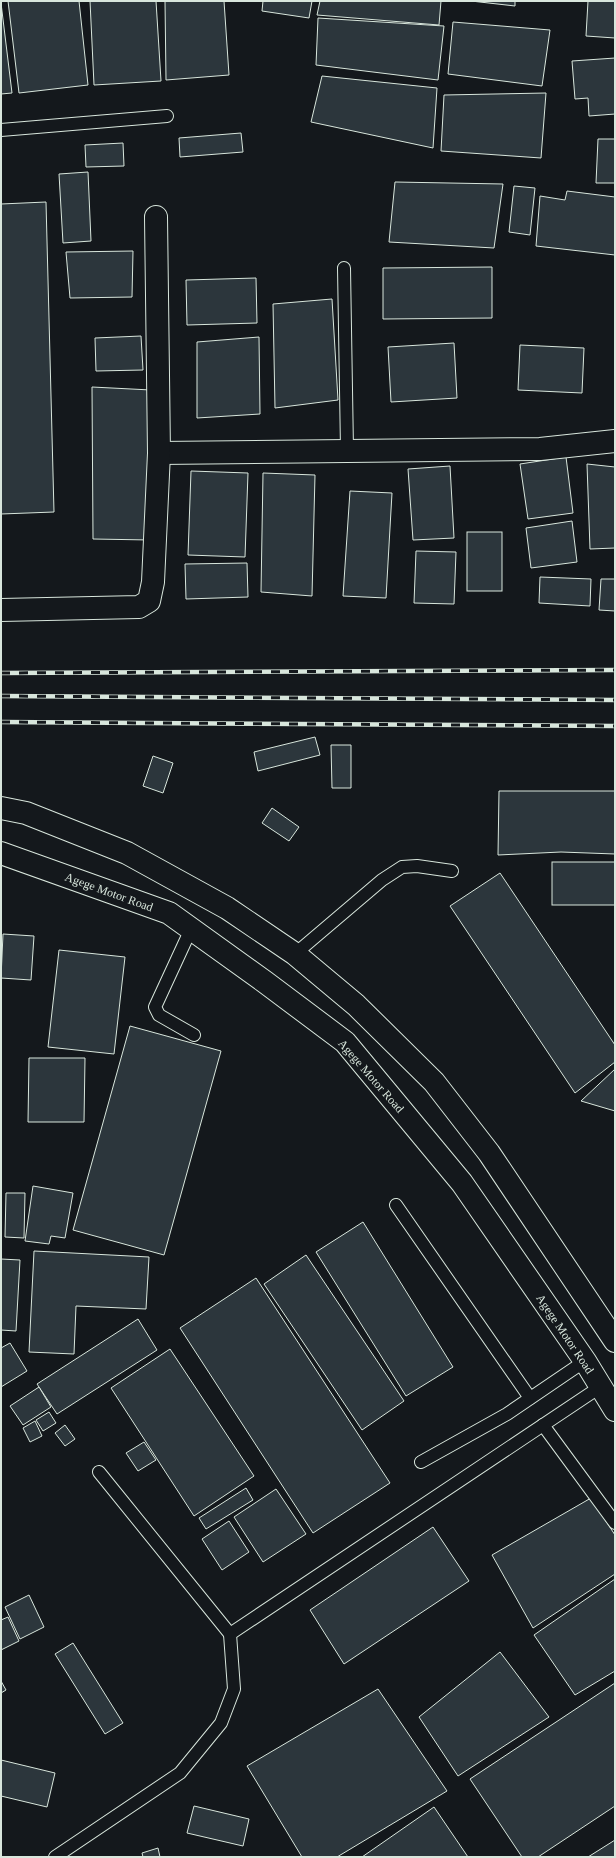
<svg xmlns="http://www.w3.org/2000/svg" width="616" height="1858" font-family="'Times New Roman',serif">
<style>
.building{fill:#2c363c;stroke:#d8e6dc}
.lines{fill:none;stroke-linecap:round;stroke-linejoin:round}
.lane-casing{stroke:#d8e6dc;stroke-width:14}
.street-casing{stroke:#d8e6dc;stroke-width:24}
.highway-casing{stroke:#d8e6dc;stroke-width:24}
.lane{stroke:#14181c;stroke-width:12}
.street{stroke:#14181c;stroke-width:22}
.highway{stroke:#14181c;stroke-width:22}
.rail-casing{stroke:#d8e6dc;stroke-width:4.5}
.rail{stroke:#14181c;stroke-width:3;stroke-dasharray:9;stroke-linecap:butt}
.labels{text-anchor:middle;stroke-width:3;stroke-linejoin:round;paint-order:stroke}
.street-label{font-size:12px;fill:#d8e6dc;stroke:#14181c}
</style>
<rect width="100%" height="100%" fill="#14181c"/>
<g class="building">
<polygon points="8,1 79,1 88,85 19,93"/>
<polygon points="90,1 156,1 161,81 94,85"/>
<polygon points="165,1 224,1 229,75 166,80"/>
<polygon points="263,1 312,1 309,18 262,11"/>
<polygon points="320,1 441,1 439,25 317,15"/>
<polygon points="471,1 515,1 515,6"/>
<polygon points="588,1 615,1 615,38 586,36"/>
<polygon points="1,3 12,93 1,94"/>
<polygon points="318,18 444,26 438,80 316,65"/>
<polygon points="453,22 550,30 542,86 448,74"/>
<polygon points="615,58 615,114 589,116 588,98 575,99 572,61"/>
<polygon points="322,76 437,88 433,148 311,122"/>
<polygon points="546,93 541,158 441,151 444,95"/>
<polygon points="241,133 243,152 180,157 179,138"/>
<polygon points="598,139 615,139 615,183 596,183"/>
<polygon points="123,143 124,166 86,167 85,145"/>
<polygon points="88,172 91,241 63,243 59,174"/>
<polygon points="395,182 503,184 494,248 389,242"/>
<polygon points="514,186 535,188 530,235 509,232"/>
<polygon points="567,191 615,197 615,255 536,246 540,196 565,200"/>
<polygon points="46,202 54,512 1,514 1,204"/>
<polygon points="133,251 132,297 70,298 66,252"/>
<polygon points="492,267 492,318 383,319 383,268"/>
<polygon points="256,278 257,323 187,325 186,280"/>
<polygon points="332,299 338,400 275,408 273,304"/>
<polygon points="141,336 143,370 96,371 95,338"/>
<polygon points="259,337 260,414 197,418 197,342"/>
<polygon points="454,343 457,398 391,402 388,347"/>
<polygon points="520,345 584,348 582,393 518,390"/>
<polygon points="92,387 151,390 150,540 93,539"/>
<polygon points="566,457 573,513 528,519 520,464"/>
<polygon points="587,464 615,467 615,548 590,549"/>
<polygon points="450,466 454,538 413,540 408,469"/>
<polygon points="191,471 248,473 245,557 188,555"/>
<polygon points="263,473 315,475 312,596 261,592"/>
<polygon points="350,491 392,493 386,598 343,596"/>
<polygon points="572,521 577,562 531,568 526,528"/>
<rect x="467" y="532" width="35" height="59"/>
<polygon points="416,551 456,552 454,604 414,603"/>
<polygon points="247,563 248,597 186,599 185,564"/>
<polygon points="540,577 591,579 590,606 539,603"/>
<polygon points="601,579 615,579 615,611 599,610"/>
<polygon points="315,737 320,755 258,771 254,752"/>
<polygon points="331,745 351,745 351,788 332,788"/>
<polygon points="153,756 173,763 163,793 143,786"/>
<polygon points="499,791 615,791 615,854 561,852 498,855"/>
<polygon points="272,808 299,827 289,841 262,823"/>
<rect x="552" y="862" width="63" height="43"/>
<polygon points="500,873 615,1045 615,1062 575,1093 450,906"/>
<polygon points="3,934 34,936 31,980 1,978"/>
<polygon points="59,950 125,957 114,1054 48,1047"/>
<polygon points="130,1026 221,1051 164,1255 73,1230"/>
<polygon points="29,1058 85,1058 84,1122 28,1122"/>
<polygon points="615,1069 615,1111 581,1101"/>
<polygon points="33,1186 73,1193 65,1238 51,1236 49,1244 25,1241"/>
<polygon points="6,1193 25,1193 24,1238 5,1237"/>
<polygon points="363,1222 453,1367 406,1396 316,1252"/>
<polygon points="34,1251 149,1257 146,1309 76,1306 74,1354 29,1352"/>
<polygon points="306,1255 404,1401 362,1430 264,1284"/>
<polygon points="1,1259 20,1260 16,1331 1,1330"/>
<polygon points="256,1278 390,1483 313,1533 180,1328"/>
<polygon points="138,1319 157,1350 57,1414 37,1384"/>
<polygon points="10,1343 27,1371 1,1387 1,1348"/>
<polygon points="170,1349 254,1476 194,1516 111,1388"/>
<polygon points="39,1387 51,1407 23,1425 10,1406"/>
<polygon points="49,1412 56,1423 43,1431 36,1420"/>
<polygon points="35,1421 42,1436 30,1442 23,1428"/>
<polygon points="65,1425 75,1439 65,1446 55,1433"/>
<polygon points="144,1442 156,1460 138,1471 126,1453"/>
<polygon points="246,1488 253,1500 206,1529 199,1518"/>
<polygon points="276,1489 306,1534 263,1562 234,1517"/>
<polygon points="591,1498 615,1535 615,1574 533,1628 492,1555"/>
<polygon points="229,1521 249,1552 222,1570 202,1539"/>
<polygon points="433,1527 469,1581 344,1664 310,1610"/>
<polygon points="615,1579 615,1671 575,1695 534,1635"/>
<polygon points="29,1595 44,1627 20,1639 5,1607"/>
<polygon points="8,1617 19,1641 1,1650 1,1620"/>
<polygon points="73,1643 123,1723 105,1734 55,1654"/>
<polygon points="500,1652 549,1717 458,1776 419,1717"/>
<polygon points="1,1681 6,1690 1,1693"/>
<polygon points="615,1683 615,1806 538,1857 522,1857 470,1779"/>
<polygon points="378,1689 447,1791 337,1857 302,1857 247,1766"/>
<polygon points="1,1760 55,1773 47,1807 1,1796"/>
<polygon points="194,1806 249,1819 243,1846 187,1833"/>
<polygon points="434,1807 468,1857 362,1857"/>
<polygon points="615,1840 615,1857 588,1857"/>
<polygon points="158,1848 160,1857 143,1857 142,1853"/>
</g>
<g class="lines">
<defs>
<g id="lane">
<polyline points="1,130 167,116"/>
<polyline points="344,268 347,450"/>
<polyline points="191,929 155,1007 159,1015 194,1035"/>
<polyline points="295,954 382,880 402,867 417,866 452,871"/>
<polyline points="396,1205 530,1398"/>
<polyline points="543,1425 615,1523"/>
<polyline points="421,1462 507,1414 585,1361"/>
<polyline points="99,1472 230,1634 600,1387"/>
<polyline points="55,1857 180,1773 221,1723 234,1689 230,1634"/>
</g>
<g id="street">
<polyline points="159,453 540,449 615,441"/>
<polyline points="1,610 139,607 149,601 153,582 159,453 156,217"/>
</g>
<g id="highway">
<polyline points="1,808 26,813 127,853 227,908 295,954 356,1005 434,1082 489,1153 615,1341"/>
<polyline points="1,853 169,913 265,982 345,1042 462,1183 585,1361 615,1410"/>
</g>
</defs>
<use href="#lane" class="lane-casing"/>
<use href="#street" class="street-casing"/>
<use href="#highway" class="highway-casing"/>
<use href="#lane" class="lane"/>
<use href="#street" class="street"/>
<use href="#highway" class="highway"/>
<defs>
<g id="rail">
<polyline points="1,673 615,670"/>
<polyline points="1,696 615,700"/>
<polyline points="1,722 615,726"/>
</g>
</defs>
<use href="#rail" class="rail-casing"/>
<use href="#rail" class="rail"/>
</g>
<g class="labels">
<g class="street-label">
<text transform="translate(109 892) rotate(20)" y="4">Agege Motor Road</text>
<text transform="translate(371 1076) rotate(49)" y="4">Agege Motor Road</text>
<text transform="translate(565 1334) rotate(56)" y="4">Agege Motor Road</text>
</g>
</g>
<rect width="616" height="1858" fill="none" stroke="#d8e6dc" stroke-width="4"/>
</svg>
